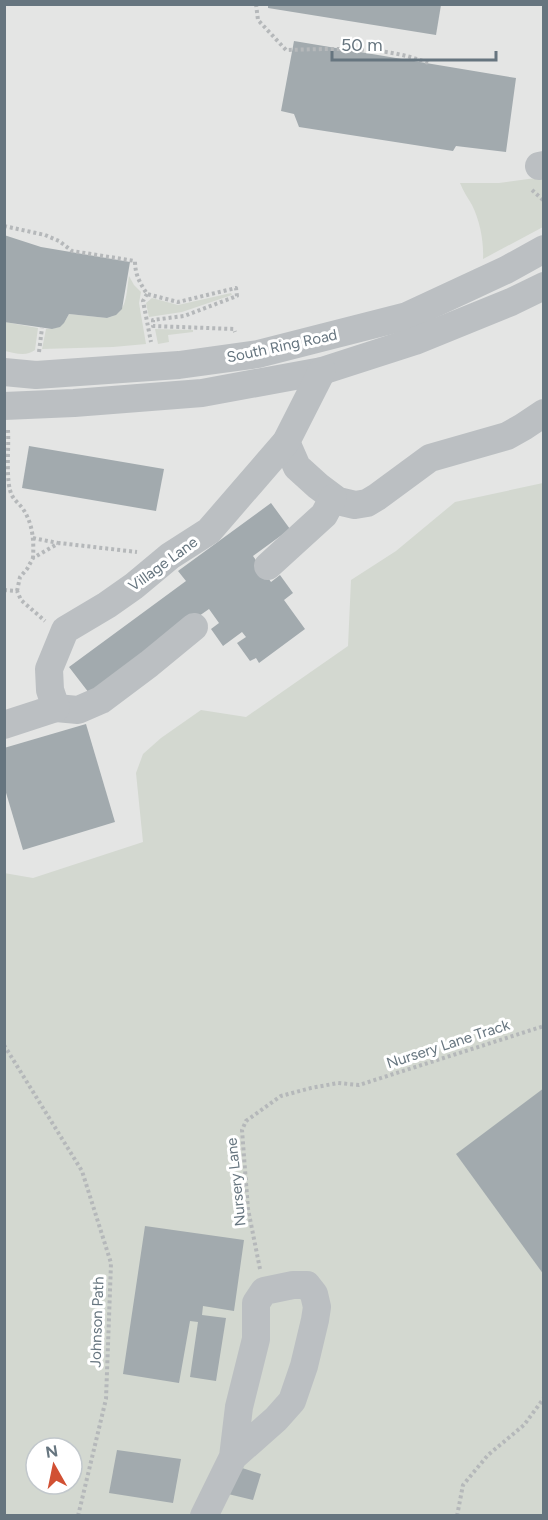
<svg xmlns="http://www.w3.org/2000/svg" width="548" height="1520" font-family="Figtree,sans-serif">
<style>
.built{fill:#e4e5e4;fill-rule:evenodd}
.green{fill:#d3d8d0;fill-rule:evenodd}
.building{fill:#a2aaae}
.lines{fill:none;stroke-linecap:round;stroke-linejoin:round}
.path{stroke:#b5b8ba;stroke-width:4;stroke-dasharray:3 3;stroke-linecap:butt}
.minor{stroke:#bbbfc2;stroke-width:28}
.labels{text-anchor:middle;stroke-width:6;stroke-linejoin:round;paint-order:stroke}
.street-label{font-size:15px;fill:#66757f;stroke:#fff}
</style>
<rect width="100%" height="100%" fill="#f4f4f0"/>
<path class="built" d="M5,5H543V1515L5,1516ZM36,1448H72V1484H36Z"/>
<g class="green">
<path d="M543,177V227L483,259C484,242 480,221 472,205C468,198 463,191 460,183H499Z"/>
<path d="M129,276L134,285L141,292L139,303L146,344L113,347L42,349L46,329C58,329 64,325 69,314L107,318C128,314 126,293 129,276Z"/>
<polygon points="231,293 232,295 182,312 149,317 146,303 152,298 178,305"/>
<path d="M5,322L38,328L35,350C26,357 15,353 5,351Z"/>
<polygon points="155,329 193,330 193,332 168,335 169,342 158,344"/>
<path d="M543,483V1515H5L4,873L33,878L143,842L136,773L143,754L161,738L201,710L246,717L348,646L351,580L396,551L455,502ZM36,1448H72V1484H36Z"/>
</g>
<g class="building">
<polygon points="268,5 441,5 436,35 268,8"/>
<polygon points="294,41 516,78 506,152 456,146 453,151 299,127 294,114 281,111"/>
<polygon points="4,235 41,247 130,262 122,309 116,315 107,318 69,314 64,323 60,327 52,329 4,322"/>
<polygon points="29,446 164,469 156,511 22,488"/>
<polygon points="271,503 290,529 253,556 271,582 280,575 293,593 284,600 305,629 259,663 256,658 250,661 237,643 246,637 242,632 223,646 211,629 219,623 209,609 89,693 69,667 186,581 178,571"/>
<polygon points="86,724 115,822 23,850 4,786 4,748"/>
<polygon points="544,1088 544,1275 456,1154"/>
<polygon points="145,1226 244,1240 234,1311 203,1306 202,1315 226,1318 216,1381 190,1377 198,1322 190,1321 179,1383 123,1374"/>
<polygon points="117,1450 181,1459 173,1503 109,1493"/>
<polygon points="236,1466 261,1474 253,1500 228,1494"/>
</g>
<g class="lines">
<g class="path">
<path d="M256,4L258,20L286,50C333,49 384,45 428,63"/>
<polyline points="532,190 544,201"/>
<path d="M4,226L45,235L59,241L72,251L135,261C135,275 140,283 147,294L178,302L236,288L237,296L184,316L153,320V326L234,329L235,332"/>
<polyline points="147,294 143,301 151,342"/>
<polyline points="39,352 42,328"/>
<path d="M8,430C9,446 6,475 10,490C12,499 18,502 23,509C33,524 34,541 33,558"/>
<polyline points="33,538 58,543"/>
<polyline points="4,590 17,591 21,600 45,621"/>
<polyline points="17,591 20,577 27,569 33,558 59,543 137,552"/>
<polyline points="4,1045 82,1171 111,1263 106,1399 78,1516"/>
<polyline points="260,1269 248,1209 242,1130 246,1121 281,1096 311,1088 338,1083 359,1085 544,1026"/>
<polyline points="457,1516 463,1485 488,1455 524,1425 544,1398"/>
</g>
<g class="minor">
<polyline points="539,166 544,165"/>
<polyline points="4,372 36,375 179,365 258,354 407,316 506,270 544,249"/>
<polyline points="4,406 74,403 202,393 322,371 415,341 511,302 544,286"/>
<polyline points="286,442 297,467 318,486 338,501 355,505 367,503 377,497 430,458 507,436 523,427 544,413"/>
<polyline points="268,566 324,515 333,498"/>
<polyline points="56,708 78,710 101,700 149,664 194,627"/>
<polyline points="4,725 56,708 50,690 49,669 65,630 107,605 134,586 170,556 209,531 286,442 322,371"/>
<polyline points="204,1516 233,1457 276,1419 292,1401 304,1366 315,1320 317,1307 314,1294 307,1285 293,1285 264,1291 256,1303 256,1339 239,1407 233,1457"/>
</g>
</g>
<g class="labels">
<g class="street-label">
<text transform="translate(282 346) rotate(-12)" y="5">South Ring Road</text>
<text transform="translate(163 564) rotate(-36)" y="5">Village Lane</text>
<text transform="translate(448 1044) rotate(-18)" y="5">Nursery Lane Track</text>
<text transform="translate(236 1182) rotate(-96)" y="5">Nursery Lane</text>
<text transform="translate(97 1322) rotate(-88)" y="5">Johnson Path</text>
</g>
</g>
<rect width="548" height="1520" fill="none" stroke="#66757f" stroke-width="12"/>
<g transform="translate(54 1466) rotate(351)"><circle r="28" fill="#ffffff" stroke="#c2c8cc" stroke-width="1.5"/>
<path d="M0-4.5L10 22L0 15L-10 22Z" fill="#d15033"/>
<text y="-9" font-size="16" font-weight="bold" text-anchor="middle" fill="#66757f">N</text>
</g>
<path d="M332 51v9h164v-9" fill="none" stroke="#66757f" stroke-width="3"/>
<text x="341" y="51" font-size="18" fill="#66757f" stroke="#ffffff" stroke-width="4.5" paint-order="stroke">50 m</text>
</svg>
